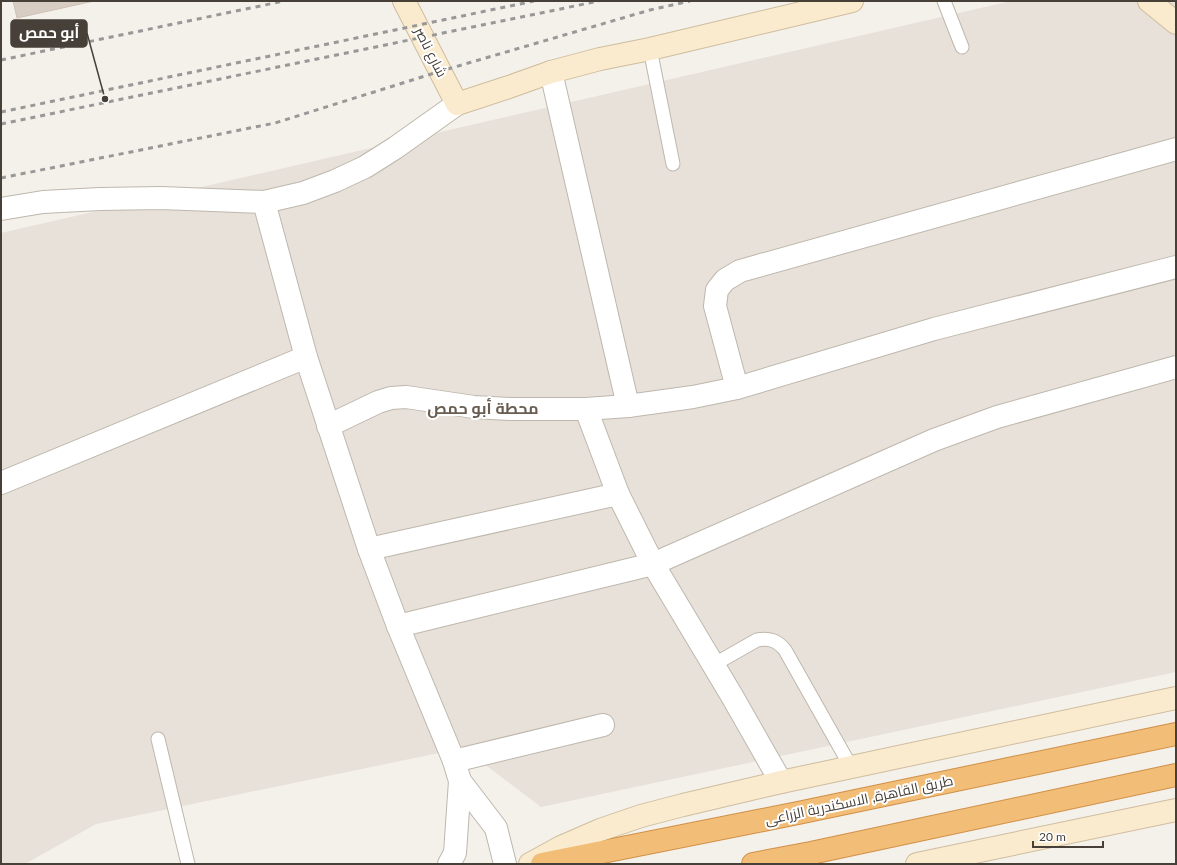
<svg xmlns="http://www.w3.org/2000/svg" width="1177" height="865" font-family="Lato,Cairo,sans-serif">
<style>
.residential{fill:#e7e1d9}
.building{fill:#d7cdc3;stroke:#cfc2b4}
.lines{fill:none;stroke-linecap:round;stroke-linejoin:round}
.lane-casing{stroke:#beb7ad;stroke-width:15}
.street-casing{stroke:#beb7ad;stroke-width:24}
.secondary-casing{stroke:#cfbd9e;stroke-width:24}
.highway-casing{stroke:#d09047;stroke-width:24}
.lane{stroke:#fff;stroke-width:13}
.street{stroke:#fff;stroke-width:22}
.secondary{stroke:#faebce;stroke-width:22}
.highway{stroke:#f2bd77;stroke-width:22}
.rail{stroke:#989898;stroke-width:3;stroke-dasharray:5 5;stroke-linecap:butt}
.labels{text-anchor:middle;stroke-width:4;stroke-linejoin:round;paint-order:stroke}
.street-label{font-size:14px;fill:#474039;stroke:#fff}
.quarter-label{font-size:16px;font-weight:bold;fill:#695d51;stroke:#fff}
.leader{fill:none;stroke:#474039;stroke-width:1.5}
.callout-dot{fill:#474039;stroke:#fff;stroke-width:1.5}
.callout{fill:#474039;stroke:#474039;stroke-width:1.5}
.callout-label{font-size:15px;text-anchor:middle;font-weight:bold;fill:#fff}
</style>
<rect width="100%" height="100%" fill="#f4f0ea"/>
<polygon class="residential" points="1011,1 1176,1 1176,672 541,807 463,748 96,824 25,864 1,864 1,233"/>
<polygon class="building" points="13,1 94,1 17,18"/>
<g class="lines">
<defs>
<g id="lane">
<polyline points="944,1 962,47"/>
<polyline points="650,49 673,164"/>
<path d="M713,665L757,640C769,638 777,640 785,650L851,767"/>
<polyline points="158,739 188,864"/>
</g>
<g id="street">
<polyline points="551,72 628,406"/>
<polyline points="264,202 306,357 369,549 398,626 454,761 460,781 455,853 449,864"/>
<polyline points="1,209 43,202 100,199 161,198 264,202 303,193 335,181 365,167 395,148 457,104"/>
<polyline points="737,388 715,306 717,290 725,280 740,271 1176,149"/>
<polyline points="328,426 378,402 391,398 406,397 474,407 510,409 586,409 628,406 693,397 737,388 934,329 1176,267"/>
<polyline points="1,483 306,357"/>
<polyline points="618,494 653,564 732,696 781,782"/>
<polyline points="369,549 618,494 586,409"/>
<polyline points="398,626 653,564 934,440 997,417 1176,367"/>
<polyline points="454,761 603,725"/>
<polyline points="460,781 496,828 505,864"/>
</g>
<g id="secondary">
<polyline points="404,1 457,104 509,87 551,72 600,59 650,49 852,1"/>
<polyline points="1149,1 1176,23"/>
<polyline points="530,864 561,847 600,830 641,816 683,805 781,782 1176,698"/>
<polyline points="917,864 1176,810"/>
</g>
<g id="highway">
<polyline points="542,864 798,813 1176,734"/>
<polyline points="753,864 811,853 1176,775"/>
</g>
</defs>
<use href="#lane" class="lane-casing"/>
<use href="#street" class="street-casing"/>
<use href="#secondary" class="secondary-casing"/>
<use href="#highway" class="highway-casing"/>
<use href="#lane" class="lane"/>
<use href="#street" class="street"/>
<use href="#secondary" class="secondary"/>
<use href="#highway" class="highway"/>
<g class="rail">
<polyline points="1,60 284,1"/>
<polyline points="1,112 534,1"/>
<polyline points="1,124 599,1"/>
<polyline points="1,178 275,123 441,71 650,10 690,1"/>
</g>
</g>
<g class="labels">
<g class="street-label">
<text transform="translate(431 52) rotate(63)" y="5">شارع ناصر</text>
<text transform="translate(859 800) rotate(-12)" y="5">طريق القاهرة, الاسكندرية الزراعى</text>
</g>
<g class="quarter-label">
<text x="483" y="414">محطة أبو حمص</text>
</g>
</g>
<path class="leader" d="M105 99L87 33"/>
<circle class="callout-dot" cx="105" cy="99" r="4"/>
<rect class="callout" x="11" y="20" width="76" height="27" rx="4"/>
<g class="callout-label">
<text x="49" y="38">أبو حمص</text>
</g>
<rect width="1177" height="865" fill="none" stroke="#474039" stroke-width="4"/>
<path d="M1033 841v6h70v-6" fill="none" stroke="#474039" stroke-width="2"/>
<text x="1039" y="841" font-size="12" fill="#474039" stroke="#ffffff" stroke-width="3" paint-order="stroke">20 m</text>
</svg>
